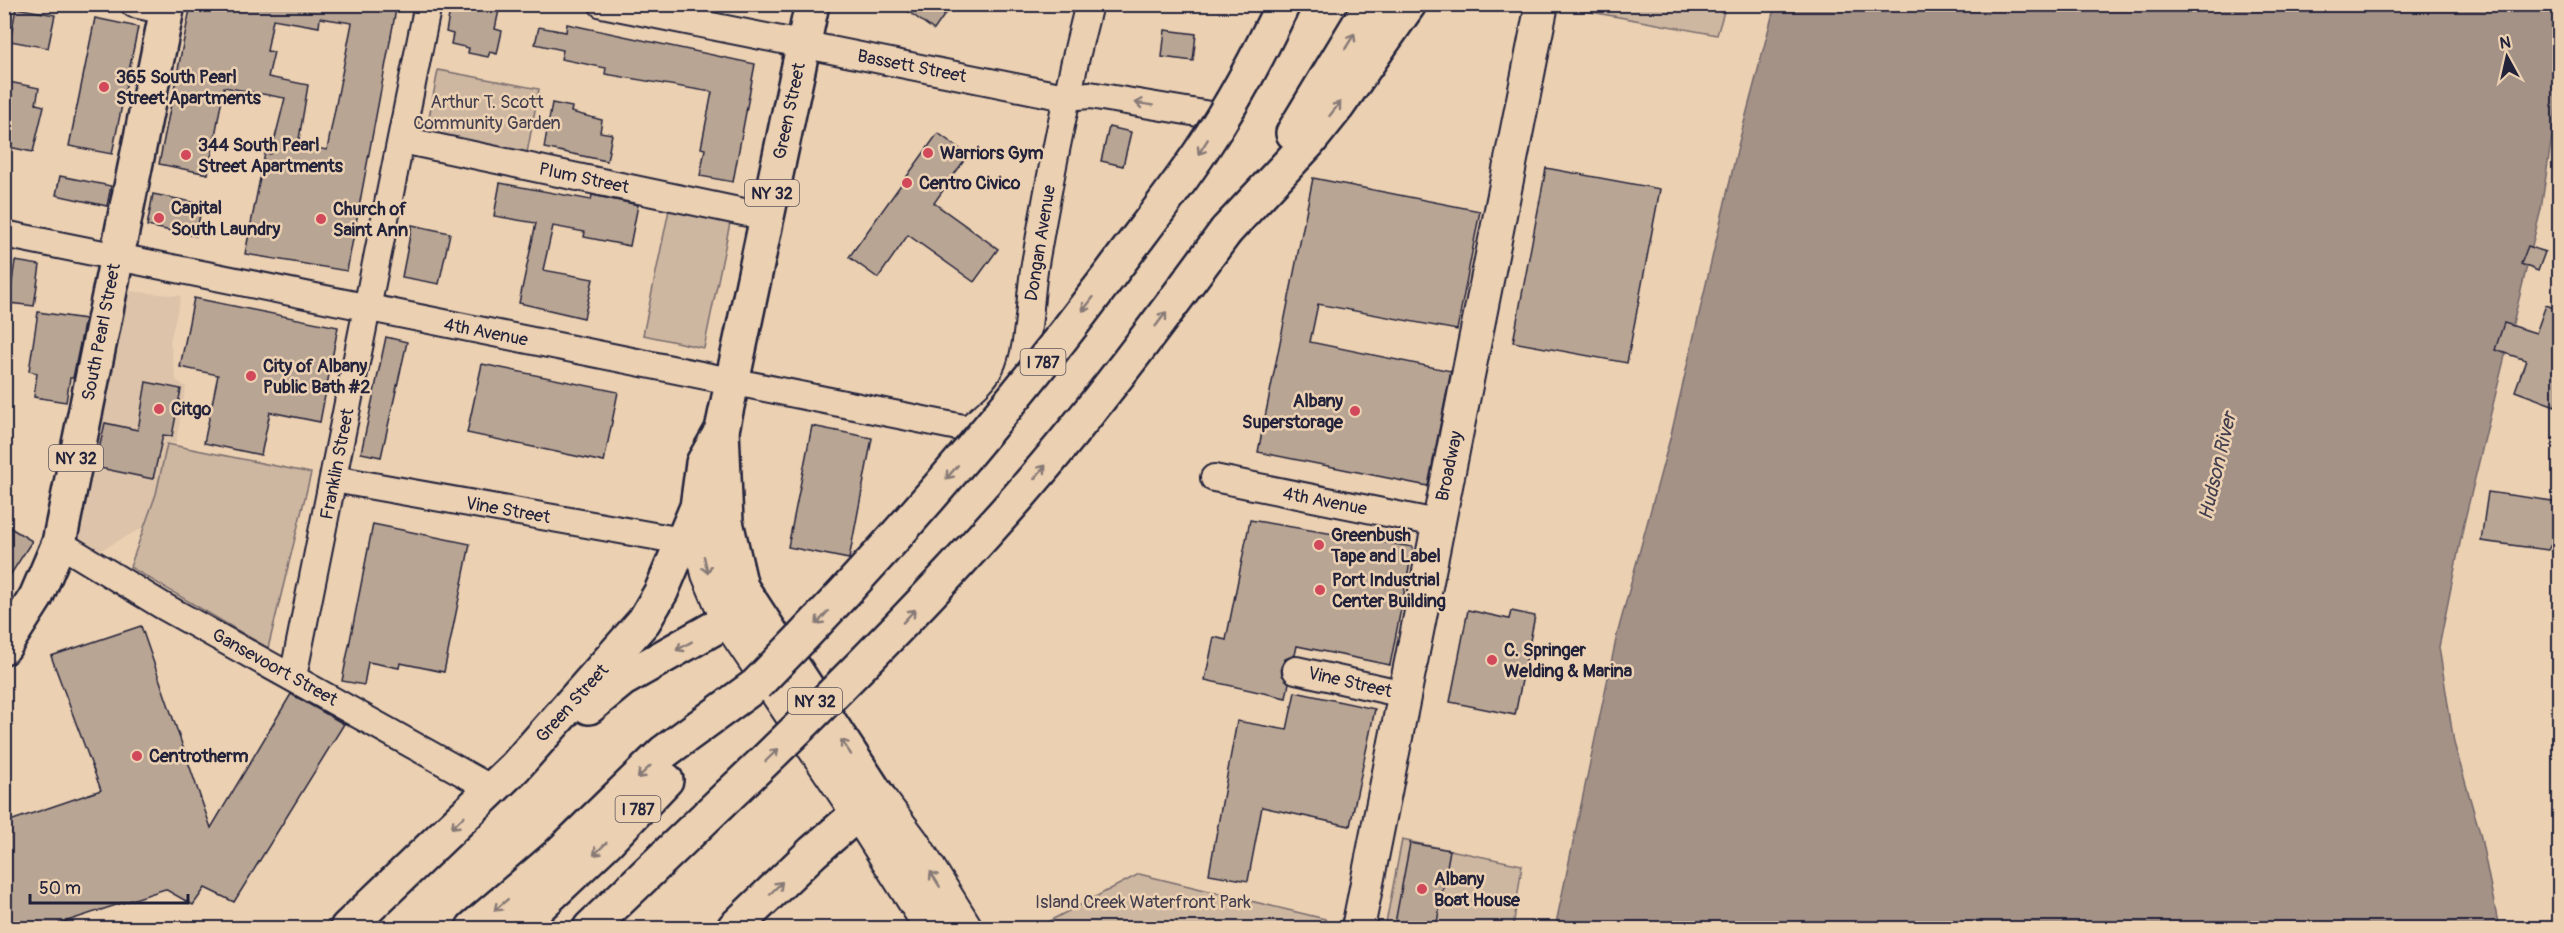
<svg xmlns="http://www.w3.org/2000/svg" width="2564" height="933" font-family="Pangolin,sans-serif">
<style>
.built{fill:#dcc3a9}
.green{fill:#ceb7a1;stroke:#786c6e;stroke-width:1.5}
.water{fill:#a49287;stroke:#706569;stroke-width:1.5}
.building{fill:#b9a594;stroke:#22223b;stroke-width:1.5;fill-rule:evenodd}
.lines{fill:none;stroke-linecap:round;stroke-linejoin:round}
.minor-casing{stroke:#22223b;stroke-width:30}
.tertiary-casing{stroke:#22223b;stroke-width:36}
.secondary-casing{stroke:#22223b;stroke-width:38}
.primary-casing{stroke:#22223b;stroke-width:38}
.motorway-casing{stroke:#22223b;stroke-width:38}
.minor{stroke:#ebd0b2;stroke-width:26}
.tertiary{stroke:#ebd0b2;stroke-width:32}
.secondary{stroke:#ebd0b2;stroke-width:33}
.primary{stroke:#ebd0b2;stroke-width:33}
.motorway{stroke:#ebd0b2;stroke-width:33}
.motorway-bridge-casing{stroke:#22223b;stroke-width:38;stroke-linecap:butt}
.motorway-bridge{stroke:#ebd0b2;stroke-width:33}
.oneway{stroke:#867976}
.poi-dot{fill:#d1495b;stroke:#ebd0b2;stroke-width:2}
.labels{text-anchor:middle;stroke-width:5;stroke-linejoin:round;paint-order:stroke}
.shield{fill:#ebd0b2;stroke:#5e565f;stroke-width:1.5}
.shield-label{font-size:16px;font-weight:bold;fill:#22223b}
.street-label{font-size:18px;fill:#22223b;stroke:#ebd0b2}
.poi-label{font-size:18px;font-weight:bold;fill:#22223b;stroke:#ebd0b2;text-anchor:start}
.park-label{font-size:18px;fill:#44404f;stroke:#ebd0b2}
.water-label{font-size:20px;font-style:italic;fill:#423e4e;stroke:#ebd0b2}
</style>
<rect width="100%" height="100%" fill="#ebd0b2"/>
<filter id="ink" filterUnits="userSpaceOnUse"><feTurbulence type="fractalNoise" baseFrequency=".0167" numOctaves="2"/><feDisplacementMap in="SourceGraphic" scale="12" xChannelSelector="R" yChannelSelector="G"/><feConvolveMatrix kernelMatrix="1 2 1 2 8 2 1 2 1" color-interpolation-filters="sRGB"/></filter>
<g filter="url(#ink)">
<polygon class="built" points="127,291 181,296 170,341 176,380 186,387 176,442 167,444 156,493 144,527 101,550 84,545 76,537"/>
<g class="green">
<polygon points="1564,5 1564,4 1726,5 1717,35 1564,7"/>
<polygon points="438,70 539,89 527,153 426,134"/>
<polygon points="669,210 730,223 704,348 643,335"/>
<polygon points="167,444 311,473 268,648 130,567 156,494"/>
<polygon points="1402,840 1522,865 1513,928 1385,928"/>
<polygon points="1139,874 1325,919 1330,928 1036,928"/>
</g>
<polygon class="water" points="1775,5 2559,5 2559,89 2541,209 2464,523 2439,647 2454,743 2480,833 2499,928 1555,928 1617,635 1671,435 1739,142"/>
<g class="building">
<path d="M191,4H397L347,271L245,254L265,153L271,154L285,98L224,87L208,174L159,164ZM320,18L352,23L327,150L298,145L308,85L268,77L274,52L267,51L273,19L319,27Z"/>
<polygon points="451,4 474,4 499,10 495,29 502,31 497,54 490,52 488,57 468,53 469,48 451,44 453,34 446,32"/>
<polygon points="898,4 952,4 934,30"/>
<polygon points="16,8 55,15 48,48 10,41"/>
<polygon points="95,18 138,27 112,154 69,146"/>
<polygon points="567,24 755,64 733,182 700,176 705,149 701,148 712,92 605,74 606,68 561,59 563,50 535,44 539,27 566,32"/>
<polygon points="1165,30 1196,34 1193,61 1162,57"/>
<polygon points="4,81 39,88 36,104 44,106 33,152 4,146"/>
<polygon points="552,103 572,107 571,112 602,120 600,132 612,134 607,161 544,148"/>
<polygon points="1109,127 1131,132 1123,166 1101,161"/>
<polygon points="938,133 968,155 934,203 998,249 974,282 908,235 878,278 849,257"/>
<polygon points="1546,168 1660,189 1627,363 1513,342"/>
<polygon points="60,176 111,186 107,206 56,195"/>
<polygon points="1313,178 1480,211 1457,330 1318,304 1310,342 1451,371 1428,486 1258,452"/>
<polygon points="500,183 591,200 592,195 638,205 630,246 584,237 585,232 553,226 543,270 593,279 584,318 519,303 536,223 494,216"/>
<polygon points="153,194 202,204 196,236 147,226"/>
<polygon points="412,225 450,233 439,284 402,277"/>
<polygon points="2528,246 2545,252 2538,271 2521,264"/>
<polygon points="15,261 40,265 34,306 9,303"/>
<polygon points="194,298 338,327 320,422 270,412 261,455 204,443 218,375 180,367"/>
<polygon points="2546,305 2559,310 2559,394 2555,406 2515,391 2526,360 2495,350 2504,323 2536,333"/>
<polygon points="38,312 85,319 73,378 70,378 66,402 34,397 37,373 29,371"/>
<polygon points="386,337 407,342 381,457 361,453"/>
<polygon points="482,364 618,392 604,462 467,433"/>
<polygon points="146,382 181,389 172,436 163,435 153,479 95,467 105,423 138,430"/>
<polygon points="812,426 872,438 849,559 788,547"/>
<polygon points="2488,492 2559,502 2559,529 2548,550 2481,541"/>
<polygon points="1250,520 1413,547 1390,665 1297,646 1295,655 1285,659 1281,667 1282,675 1289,683 1286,698 1205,680 1214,637 1226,640"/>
<polygon points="4,524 32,541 4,585"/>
<polygon points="373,524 470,544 444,672 400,663 399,668 368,662 364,685 342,681"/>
<polygon points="1468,610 1509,619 1511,611 1535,616 1515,715 1450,702"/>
<polygon points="141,626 211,828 291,694 344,724 234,902 205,888 193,905 165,889 46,928 4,928 4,823 101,790 51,656"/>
<polygon points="1295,692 1375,709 1350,826 1262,807 1248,881 1209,874 1237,721 1287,730"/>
<polygon points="1410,843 1450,850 1436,928 1394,928"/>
</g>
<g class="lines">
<defs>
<g id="minor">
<polyline points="134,4 166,11"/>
<polyline points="602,4 1065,97 1090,95 1222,117 1228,101"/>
<polyline points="402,140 767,217"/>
<path d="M4,234L968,429C985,414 1005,401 1015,380C1030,352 1029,297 1035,264C1050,176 1067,90 1089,4"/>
<polyline points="1214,478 1437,523"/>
<polyline points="334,479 682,541"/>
<polyline points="59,543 163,606 492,789"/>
<polyline points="1296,670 1404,694"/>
<polyline points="293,677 428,4"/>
</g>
<g id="tertiary">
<polyline points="697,507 700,539 708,574 728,621 859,815 931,928"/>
<polyline points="878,796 914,844 966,928"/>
<polyline points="1358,928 1542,4"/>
</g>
<g id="secondary">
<polyline points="589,707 622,680 753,606"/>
<polyline points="347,928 515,767 644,621 661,592 697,507 703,463 722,430"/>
</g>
<g id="primary">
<polyline points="4,647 36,597 59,543 168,4"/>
<polyline points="734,928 813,852 878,796 741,587 726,522 722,430 812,4"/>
</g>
<g id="motorway">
<polyline points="1293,133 1371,4"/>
<polyline points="1226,231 1309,142 1337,107 1409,4"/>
<polyline points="473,928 558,855 664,752 756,685"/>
<polyline points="516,928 608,841 666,780"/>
<polyline points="590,928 729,795"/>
</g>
</defs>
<use href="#minor" class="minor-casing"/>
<use href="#tertiary" class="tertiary-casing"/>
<use href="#secondary" class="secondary-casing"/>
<use href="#primary" class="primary-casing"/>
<use href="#motorway" class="motorway-casing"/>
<use href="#minor" class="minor"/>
<use href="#tertiary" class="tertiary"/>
<use href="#secondary" class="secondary"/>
<use href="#primary" class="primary"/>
<use href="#motorway" class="motorway"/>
<defs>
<g id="motorway-bridge">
<path d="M756,685C883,556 1001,420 1109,276C1140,234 1172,194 1201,151C1232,105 1259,55 1283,4"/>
<path d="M729,795C830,699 928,600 1020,495C1093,411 1160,321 1226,231"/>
</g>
</defs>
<use href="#motorway-bridge" class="motorway-bridge-casing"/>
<use href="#motorway-bridge" class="motorway-bridge"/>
</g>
<defs><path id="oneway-shaft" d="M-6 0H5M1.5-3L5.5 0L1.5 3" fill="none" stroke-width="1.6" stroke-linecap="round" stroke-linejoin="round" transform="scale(1.5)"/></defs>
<g class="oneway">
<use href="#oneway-shaft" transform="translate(1350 41) rotate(-59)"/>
<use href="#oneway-shaft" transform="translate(1144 104) rotate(-171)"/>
<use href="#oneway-shaft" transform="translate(1335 109) rotate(-52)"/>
<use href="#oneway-shaft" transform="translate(1203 147) rotate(122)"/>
<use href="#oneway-shaft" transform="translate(1088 304) rotate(128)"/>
<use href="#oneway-shaft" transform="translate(1161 319) rotate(-53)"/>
<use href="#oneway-shaft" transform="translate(952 472) rotate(131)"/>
<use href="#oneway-shaft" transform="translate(1040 472) rotate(-50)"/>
<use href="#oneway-shaft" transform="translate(706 565) rotate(77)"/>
<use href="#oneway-shaft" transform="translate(909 616) rotate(-47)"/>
<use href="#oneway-shaft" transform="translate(822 618) rotate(132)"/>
<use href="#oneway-shaft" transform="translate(684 646) rotate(151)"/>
<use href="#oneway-shaft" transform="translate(846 747) rotate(-124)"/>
<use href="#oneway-shaft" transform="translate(772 755) rotate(-44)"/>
<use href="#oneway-shaft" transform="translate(644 772) rotate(136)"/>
<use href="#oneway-shaft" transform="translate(458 822) rotate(136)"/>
<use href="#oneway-shaft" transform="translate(600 849) rotate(136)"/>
<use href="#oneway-shaft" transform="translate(935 879) rotate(-122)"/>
<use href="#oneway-shaft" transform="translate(776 888) rotate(-44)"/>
<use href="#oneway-shaft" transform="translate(501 905) rotate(139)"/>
</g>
</g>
<g class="poi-dot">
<circle cx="104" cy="87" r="6"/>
<circle cx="928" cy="153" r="6"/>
<circle cx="186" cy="155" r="6"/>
<circle cx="907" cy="183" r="6"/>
<circle cx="159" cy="218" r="6"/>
<circle cx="321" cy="219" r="6"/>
<circle cx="251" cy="376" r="6"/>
<circle cx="159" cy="409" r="6"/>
<circle cx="1355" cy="411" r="6"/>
<circle cx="1319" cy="545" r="6"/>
<circle cx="1320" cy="590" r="6"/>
<circle cx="1492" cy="660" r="6"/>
<circle cx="137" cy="756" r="6"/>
<circle cx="1422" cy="889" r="6"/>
</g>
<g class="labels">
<g class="shield">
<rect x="745" y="180" width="54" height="26" rx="4.5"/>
<rect x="1020.5" y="349" width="45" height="26" rx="4.5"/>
<rect x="49" y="445" width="54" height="26" rx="4.5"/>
<rect x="788" y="688" width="54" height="26" rx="4.5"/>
<rect x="615.5" y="796" width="45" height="26" rx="4.5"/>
</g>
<g class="shield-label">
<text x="772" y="199">NY 32</text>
<text x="1043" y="368">I 787</text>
<text x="76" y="464">NY 32</text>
<text x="815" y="707">NY 32</text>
<text x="638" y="815">I 787</text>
</g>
<g class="street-label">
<text transform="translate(912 66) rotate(11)" y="6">Bassett Street</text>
<text transform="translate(789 111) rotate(-78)" y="6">Green Street</text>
<text transform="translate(584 178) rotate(12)" y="6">Plum Street</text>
<text transform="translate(1040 243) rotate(-81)" y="6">Dongan Avenue</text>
<text transform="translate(101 332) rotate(-79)" y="6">South Pearl Street</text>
<text transform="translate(486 332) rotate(11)" y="6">4th Avenue</text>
<text transform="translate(337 464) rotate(-79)" y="6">Franklin Street</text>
<text transform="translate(1449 466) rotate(-78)" y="6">Broadway</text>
<text transform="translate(1325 501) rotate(11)" y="6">4th Avenue</text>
<text transform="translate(508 510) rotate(10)" y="6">Vine Street</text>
<text transform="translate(275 667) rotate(29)" y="6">Gansevoort Street</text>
<text transform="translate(1350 682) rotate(13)" y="6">Vine Street</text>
<text transform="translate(572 703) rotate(-48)" y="6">Green Street</text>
</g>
<g class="poi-label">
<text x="116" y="83">365 South Pearl<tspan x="116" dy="21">Street Apartments</tspan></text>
<text x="198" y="151">344 South Pearl<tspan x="198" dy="21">Street Apartments</tspan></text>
<text x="940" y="159">Warriors Gym</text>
<text x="919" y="189">Centro Civico</text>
<text x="171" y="214">Capital<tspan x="171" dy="21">South Laundry</tspan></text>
<text x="333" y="215">Church of<tspan x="333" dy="21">Saint Ann</tspan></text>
<text x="263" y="372">City of Albany<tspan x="263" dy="21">Public Bath #2</tspan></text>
<text x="1343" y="407" text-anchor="end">Albany<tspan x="1343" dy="21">Superstorage</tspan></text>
<text x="171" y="415">Citgo</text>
<text x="1331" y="541">Greenbush<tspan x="1331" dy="21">Tape and Label</tspan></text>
<text x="1332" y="586">Port Industrial<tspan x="1332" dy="21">Center Building</tspan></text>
<text x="1504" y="656">C. Springer<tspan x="1504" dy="21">Welding &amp; Marina</tspan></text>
<text x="149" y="762">Centrotherm</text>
<text x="1434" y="885">Albany<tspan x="1434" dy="21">Boat House</tspan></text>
</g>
<g class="park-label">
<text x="487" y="108">Arthur T. Scott<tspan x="487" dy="21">Community Garden</tspan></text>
<text x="1143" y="908">Island Creek Waterfront Park</text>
</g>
<g class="water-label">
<text transform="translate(2217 466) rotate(-77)" y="7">Hudson River</text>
</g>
</g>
<rect width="2564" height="933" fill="none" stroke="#ebd0b2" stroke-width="24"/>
<rect x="12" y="12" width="2540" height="909" fill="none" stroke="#22223b" stroke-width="2" filter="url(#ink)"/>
<g transform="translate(2507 57) rotate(352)" stroke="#ebd0b2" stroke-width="4.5" paint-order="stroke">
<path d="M0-4.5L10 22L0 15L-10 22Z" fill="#22223b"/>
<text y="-9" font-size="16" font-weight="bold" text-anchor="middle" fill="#22223b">N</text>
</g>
<path d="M30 894v9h158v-9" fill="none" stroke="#22223b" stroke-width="3"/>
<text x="39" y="894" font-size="18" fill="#22223b" stroke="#ebd0b2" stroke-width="4.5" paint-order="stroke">50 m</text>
</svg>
